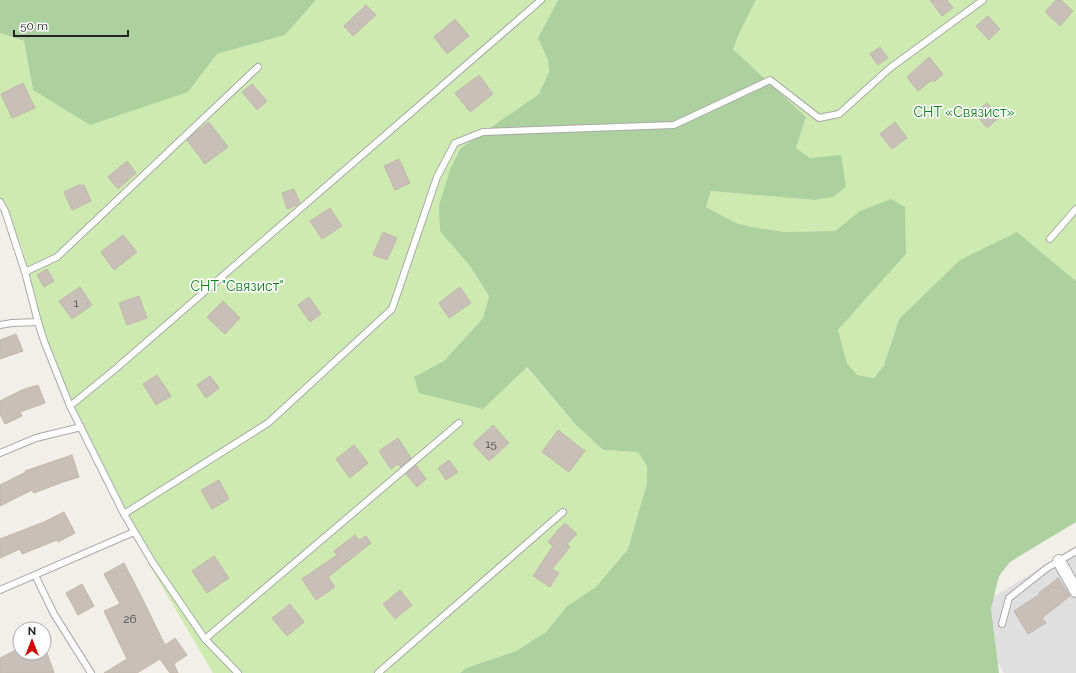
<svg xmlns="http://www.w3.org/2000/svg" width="1076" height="673" font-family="Raleway,sans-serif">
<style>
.residential{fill:#e0dfdf}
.grass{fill:#cdebb0}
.forest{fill:#add19e}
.building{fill:#c7bfb8;stroke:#c4b6ab}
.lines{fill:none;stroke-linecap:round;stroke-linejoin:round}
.service-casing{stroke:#a9a9a9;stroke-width:8}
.minor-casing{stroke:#a9a9a9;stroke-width:14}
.service{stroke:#fff;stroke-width:6}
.minor{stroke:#fff;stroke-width:12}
.labels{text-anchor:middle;stroke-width:3.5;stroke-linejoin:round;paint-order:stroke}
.number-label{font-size:12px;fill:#4b4948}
.park-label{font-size:14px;fill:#0c8416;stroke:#fff}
</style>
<rect width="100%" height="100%" fill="#f2efe9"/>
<polygon class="residential" points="1076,546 1076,673 1004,673 969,612"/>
<g class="grass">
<polygon points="316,0 558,0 538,38 548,60 549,72 539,94 461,148 470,266 489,296 483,318 444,361 526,367 574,423 603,450 638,452 647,466 647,483 628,549 596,587 567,606 546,632 516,651 466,668 460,673 213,673 143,554 57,384 22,247 0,205 0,33 24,41 33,90 188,92 217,54 285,35"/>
<polygon points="756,0 1076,0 1076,281 1017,232 899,319 884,365 874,378 857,375 847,363 838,330 906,254 860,211 835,231 784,232 752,227 736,223 706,207 710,191 814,200 810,158 796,148 806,117 733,49 739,34"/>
</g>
<g class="forest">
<polygon points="0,0 316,0 285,35 217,54 188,92 90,125 33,90 24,41 0,33"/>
<polygon points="558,0 756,0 739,34 733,49 806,117 796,148 810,158 841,155 846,187 833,197 814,200 711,191 706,207 736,223 752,227 784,232 835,231 860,211 891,199 905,207 906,254 838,330 847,363 857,375 874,378 884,365 899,319 960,260 1017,232 1076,281 1076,522 1010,562 999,576 991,609 999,673 460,673 466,668 516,651 546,632 567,606 596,587 628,549 647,483 647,466 638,452 603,450 574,423 527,367 483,409 419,393 414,377 444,361 483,318 489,296 470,266 440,231 439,205 451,167 461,148 539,94 549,72 548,60 538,38"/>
</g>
<g class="building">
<polygon points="930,0 947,0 953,8 942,16"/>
<polygon points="1056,0 1061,0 1073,11 1060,26 1045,12"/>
<polygon points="366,5 376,15 353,36 344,26"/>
<polygon points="988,16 1000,29 989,40 976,26"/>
<polygon points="455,19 469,36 447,54 434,37"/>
<polygon points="880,47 888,58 878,65 870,54"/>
<polygon points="929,57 943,74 934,82 932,80 918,91 907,77"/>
<polygon points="479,75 493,94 470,112 455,93"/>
<polygon points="23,83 35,108 12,118 1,94"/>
<polygon points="252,84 267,101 257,110 242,92"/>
<polygon points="987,103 1000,117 987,128 975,113"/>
<polygon points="209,122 228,147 205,164 187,140 197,131"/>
<polygon points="895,122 907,138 892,149 880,134"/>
<polygon points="399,159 410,183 395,190 384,166"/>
<polygon points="127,161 136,173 118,189 108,177"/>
<polygon points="79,185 84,185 91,201 72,210 64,192"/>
<polygon points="294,189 300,203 297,205 287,209 282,193"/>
<polygon points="330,208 342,226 322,239 310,221"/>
<polygon points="383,232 397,238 387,260 373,255"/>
<polygon points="123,235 137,252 114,270 101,252"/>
<polygon points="47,269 54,281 44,287 37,275"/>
<polygon points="80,287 92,305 72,319 59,301"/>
<polygon points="460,287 471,303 449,318 439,303"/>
<polygon points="139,296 147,318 127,325 119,303"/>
<polygon points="309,297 321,314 310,322 298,305"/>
<polygon points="223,301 240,318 225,334 207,317"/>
<polygon points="16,334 23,351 0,359 0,340"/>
<polygon points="157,375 171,396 156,405 143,384"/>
<polygon points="210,376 219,388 206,398 197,385"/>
<polygon points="38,385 45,403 20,412 22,416 5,424 0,414 0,401 22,390"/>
<polygon points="493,425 509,443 489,461 473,444"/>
<polygon points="558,430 585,451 569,472 542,452"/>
<polygon points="398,438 411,458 401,467 398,464 391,469 379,451"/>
<polygon points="354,445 368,463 350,478 336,459"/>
<polygon points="72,455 79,477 63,482 34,493 32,490 0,506 0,485 26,472 25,471"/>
<polygon points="449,460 458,472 446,480 438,468"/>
<polygon points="416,465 426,479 417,487 406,474"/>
<polygon points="219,480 229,499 212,509 201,490"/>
<polygon points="64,512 75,533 58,542 57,540 22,554 20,549 0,558 0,539 44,522"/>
<polygon points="565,523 577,534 567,544 570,547 552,569 559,573 550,587 533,576 553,546 548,542 558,530"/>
<polygon points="355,535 359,540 366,536 371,543 328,577 335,587 316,600 302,579 337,555 334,551"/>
<polygon points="214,556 229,578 207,593 192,571"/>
<polygon points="124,563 142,598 165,645 175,638 187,655 174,664 178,673 170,673 160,659 137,673 104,673 127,659 104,611 120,604 104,574"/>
<polygon points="1058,578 1070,596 1042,618 1046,623 1028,634 1014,611 1040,594 1039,593"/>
<polygon points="82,584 94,606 78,615 66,593"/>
<polygon points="400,590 412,605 395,619 383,604"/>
<polygon points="290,604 304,622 287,636 272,618"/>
<polygon points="20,648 20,653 47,653 54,673 0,673 0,658"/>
</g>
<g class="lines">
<defs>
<g id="service">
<polyline points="0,202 5,211 25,272 38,322 44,341 70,406 124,514 153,563 205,639 238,673"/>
<polyline points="1050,239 1076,209"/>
<polyline points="25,272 57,257 258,67"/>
<polyline points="0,325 12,323 38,322"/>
<polyline points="70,406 113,371 541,0"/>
<polyline points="0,453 36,438 81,427"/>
<polyline points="124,514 268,423 392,309 437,177 455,143 483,132 674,125 770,80 819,118 839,114 890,68 983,0"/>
<polyline points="35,575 54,614 91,673"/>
<polyline points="0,590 134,532"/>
<polyline points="1002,624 1009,598 1047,568 1076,551"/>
<polyline points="205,639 459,423"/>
<polyline points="378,673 563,512"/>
</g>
<polyline id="minor" points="1059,561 1076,591"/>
</defs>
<use href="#service" class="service-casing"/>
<use href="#minor" class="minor-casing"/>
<use href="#service" class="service"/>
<use href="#minor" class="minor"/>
</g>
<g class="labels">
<g class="number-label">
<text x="76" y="307">1</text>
<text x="491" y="448">15</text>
<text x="130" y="623">26</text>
</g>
<g class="park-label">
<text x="964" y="117">СНТ «Связист»</text>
<text x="237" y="291">СНТ "Связист"</text>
</g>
</g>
<g transform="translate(32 641)"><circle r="19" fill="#ffffff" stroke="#a7a7a7"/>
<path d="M0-3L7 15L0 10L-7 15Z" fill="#d40000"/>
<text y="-6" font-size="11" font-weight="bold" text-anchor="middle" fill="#222222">N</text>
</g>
<path d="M14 30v6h114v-6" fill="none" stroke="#222222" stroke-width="2"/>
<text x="20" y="30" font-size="12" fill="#222222" stroke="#ffffff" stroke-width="3" paint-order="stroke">50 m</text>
</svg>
